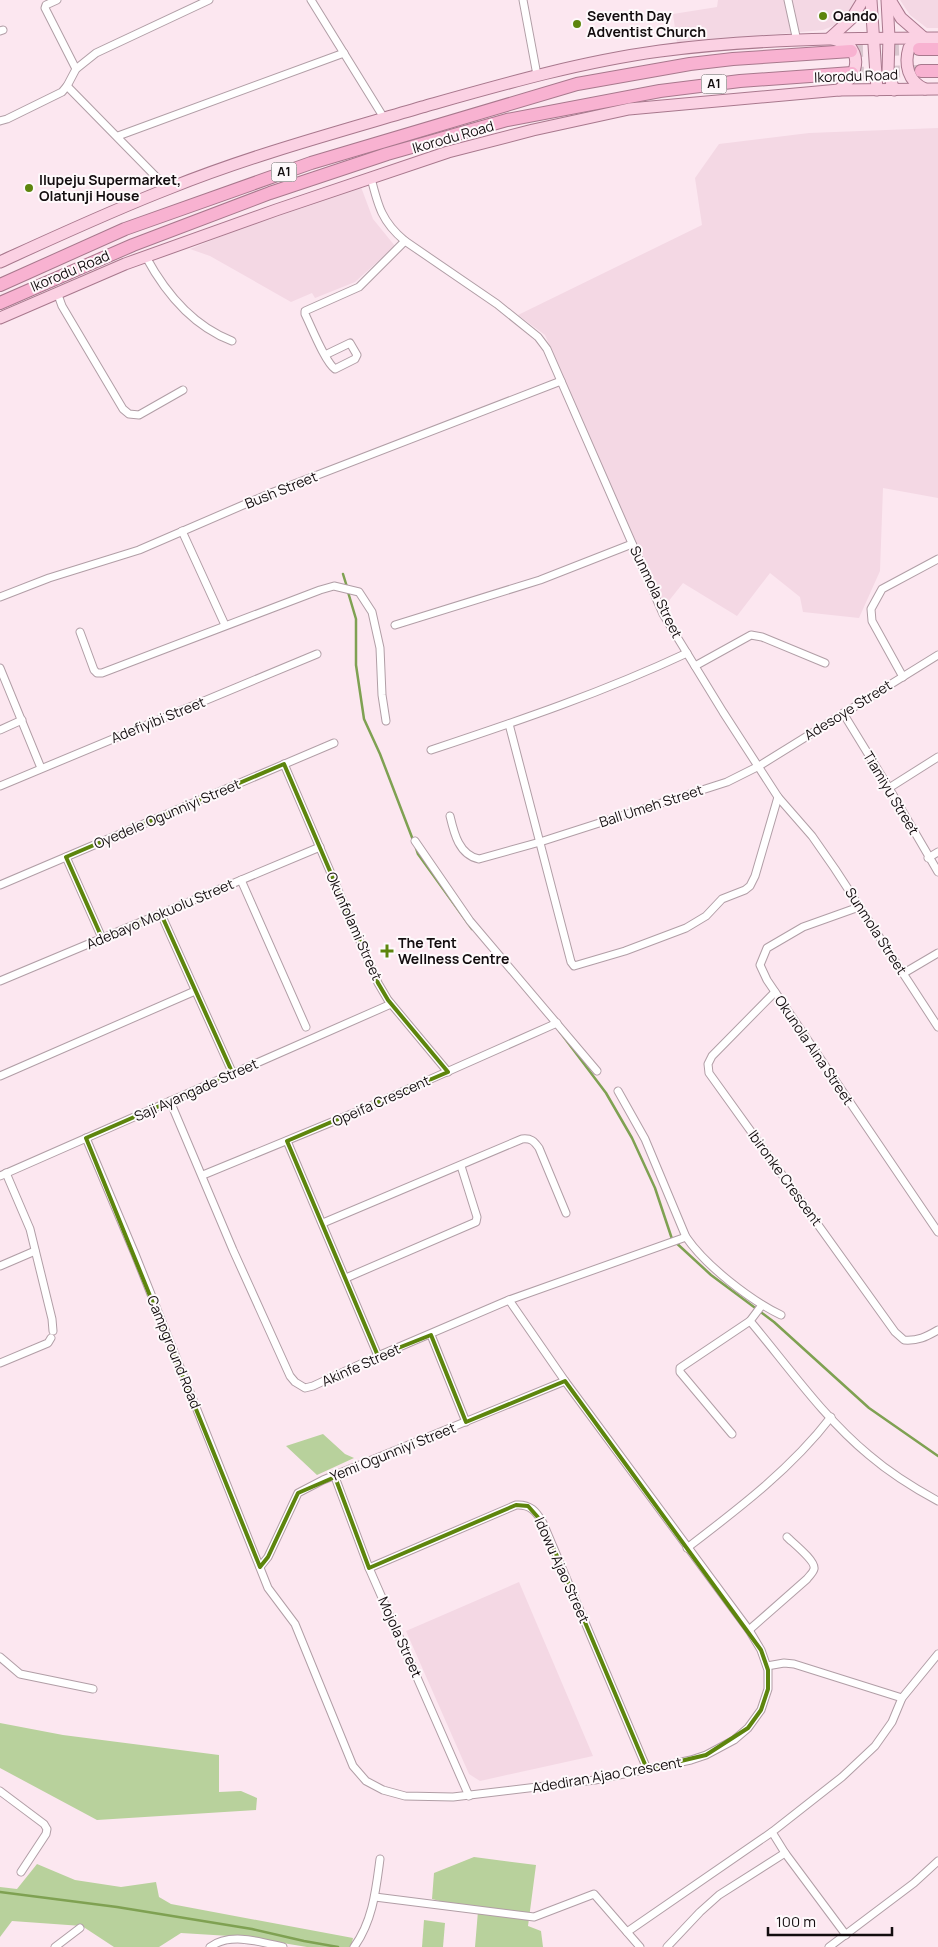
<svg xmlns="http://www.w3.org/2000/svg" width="938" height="1947" font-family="Manrope,sans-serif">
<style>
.built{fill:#f4d8e4}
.green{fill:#b8d19c}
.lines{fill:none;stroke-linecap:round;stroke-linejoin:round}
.stream{stroke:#7fa152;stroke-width:2.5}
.motorway-tunnel{stroke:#d9c6ce;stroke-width:12;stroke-dasharray:12 6;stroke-linecap:butt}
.minor-casing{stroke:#b19ea6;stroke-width:9}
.primary-casing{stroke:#a8788d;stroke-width:13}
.motorway-casing{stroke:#a8788d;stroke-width:14}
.minor{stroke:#fff;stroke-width:7}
.primary{stroke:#fbd1e3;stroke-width:11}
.motorway{stroke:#f8b2d1;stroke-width:12}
.marked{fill:none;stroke:#5d850d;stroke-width:4;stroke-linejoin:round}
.poi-dot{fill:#5d850d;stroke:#fef9fb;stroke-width:2}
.labels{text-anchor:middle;stroke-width:4;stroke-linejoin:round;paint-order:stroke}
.shield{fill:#fef9fb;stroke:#5a5456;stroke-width:1}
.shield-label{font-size:12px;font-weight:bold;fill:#130d0f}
.poi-label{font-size:14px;font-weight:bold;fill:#130d0f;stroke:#fef9fb;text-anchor:start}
.street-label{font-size:14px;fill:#130d0f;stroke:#fef9fb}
</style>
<rect width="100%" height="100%" fill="#fce7f0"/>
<g class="built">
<polygon points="718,0 856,0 852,9 838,24 823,30 677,43 673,14 717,7"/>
<polygon points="900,0 938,0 938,28 927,28 910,15"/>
<polygon points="938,128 938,498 883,488 880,571 859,618 803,612 800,597 770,573 737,616 683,583 664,607 545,335 518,315 702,225 695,178 719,144 809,133"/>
<polygon points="361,187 373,219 395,246 355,282 315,298 312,293 291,302 210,256 190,249 264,219"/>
<polygon points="519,1582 593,1756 480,1781 469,1774 406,1631"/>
</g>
<g class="green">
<polygon points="323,1434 345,1454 354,1458 317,1475 286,1446"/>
<polygon points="0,1723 63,1735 219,1755 219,1792 241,1791 257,1798 256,1810 97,1820 0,1768"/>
<polygon points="474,1857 536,1865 528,1926 541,1931 543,1947 475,1947 478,1911 432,1899 434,1873"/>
<polygon points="37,1864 75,1880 121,1887 156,1882 159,1897 171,1904 353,1938 351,1947 307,1947 246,1937 181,1933 159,1947 114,1947 82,1926 12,1921 0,1937 0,1887 17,1889"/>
<polygon points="424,1920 445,1923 443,1947 422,1947"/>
</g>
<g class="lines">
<g class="stream">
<polyline points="343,574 347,587"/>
<polyline points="348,592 356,619 356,665 364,719 380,754 413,840"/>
<polyline points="416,848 418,854 472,929"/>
<polyline points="560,1032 606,1093 632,1138 655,1188 672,1239 711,1275 774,1322 869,1408 938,1456"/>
<polyline points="0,1892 117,1907 252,1929 304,1941 338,1947"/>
</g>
<g class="motorway-tunnel">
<polyline points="851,51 919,49"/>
<polyline points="852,73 919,71"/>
</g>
<defs>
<g id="minor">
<polyline points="57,0 46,5 45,8 76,69"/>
<polyline points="311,0 384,118"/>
<polyline points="523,0 537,75"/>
<polyline points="788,0 797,41"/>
<polyline points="0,31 3,30"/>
<polyline points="67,86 168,189"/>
<polyline points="0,121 7,119 62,92 67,86 76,69 96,53 209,0"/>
<polyline points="118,136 344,53"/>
<path d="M371,178C378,206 382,222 405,241L497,304L538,337L547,349L663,614L723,712L778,797L812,836L835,869L938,1027"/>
<path d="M146,257C166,294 193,326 232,341"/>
<polyline points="57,292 62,306 123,409 129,414 139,415 183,390"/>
<path d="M325,355L350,343L357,355L355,359L335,369C325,362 311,326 305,314V311L359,287L405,241"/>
<polyline points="182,531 225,625"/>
<polyline points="0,597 49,578 139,550 271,493 561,381"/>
<polyline points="395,625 540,580 632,544"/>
<polyline points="80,632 94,670 97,673 102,673 320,590 334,586 359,592 372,612 380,648 382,695 386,721"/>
<polyline points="695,666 751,635 762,637 825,663"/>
<polyline points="0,668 41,768"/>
<polyline points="903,677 872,621 871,609 882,589 938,559"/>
<polyline points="843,713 889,788 938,872"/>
<polyline points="509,724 571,962 574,966 625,951 686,928 706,916 722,899 745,890 750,886 755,876 778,797"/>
<polyline points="0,730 22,720"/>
<path d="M431,750C518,721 604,692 687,653"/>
<polyline points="284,764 378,983 388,1000 448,1072"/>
<polyline points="0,786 317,654"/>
<polyline points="889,788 938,757"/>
<path d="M450,816C454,833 459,855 479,859L540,842L727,782L759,766L938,655"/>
<polyline points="415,841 470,921 597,1071"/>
<polyline points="66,857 102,938"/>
<polyline points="928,858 938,852"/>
<polyline points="241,880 306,1027"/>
<polyline points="0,885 334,743"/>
<polyline points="859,907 803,927 767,948 760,965 767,980 938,1232"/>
<polyline points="161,914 233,1074"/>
<polyline points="904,973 938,953"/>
<polyline points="0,981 320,847"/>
<path d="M775,992L712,1056L708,1064L709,1073L895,1332L904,1340C918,1341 926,1337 938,1330"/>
<polyline points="0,1076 195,991"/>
<path d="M618,1091L645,1139L686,1237C706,1266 750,1300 781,1315"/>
<polyline points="170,1101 233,1250 290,1376 295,1382 305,1388 313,1386 378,1356 509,1300 686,1237"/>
<polyline points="86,1138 135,1254 268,1588 295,1624 353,1766 366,1781 383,1790 405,1796 453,1797 595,1780 691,1760 706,1755 734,1740 748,1728 761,1710 768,1689 768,1670 761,1650 749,1630 565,1381 509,1300"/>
<polyline points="287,1141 378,1356"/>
<polyline points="6,1173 30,1229 52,1319 53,1331"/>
<polyline points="203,1175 361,1110 557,1023"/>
<polyline points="0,1176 391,1004"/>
<path d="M323,1223L522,1139C531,1138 534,1141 539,1148L566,1213"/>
<polyline points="0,1266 35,1251"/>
<polyline points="346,1278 476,1222 477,1217 461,1166"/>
<path d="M762,1305L750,1321C788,1366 823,1417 869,1455C890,1473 914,1488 938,1501"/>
<polyline points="431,1335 466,1422"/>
<polyline points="0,1363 48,1343 51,1338"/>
<polyline points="732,1434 680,1372 680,1368 750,1321"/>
<polyline points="335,1477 369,1568 469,1796"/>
<path d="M687,1548C738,1509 791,1469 831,1417"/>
<polyline points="260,1567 268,1557 298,1493 323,1480 565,1381"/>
<path d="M369,1568L516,1505C530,1504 536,1511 543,1523L647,1769"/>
<path d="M749,1630L807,1579C809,1576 813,1573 814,1569C816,1561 793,1543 787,1537"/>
<polyline points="0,1657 20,1674 93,1689"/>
<polyline points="767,1666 784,1663 794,1664 902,1698"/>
<polyline points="0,1791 44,1824 47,1829 46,1834 21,1872"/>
<polyline points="375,1897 534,1917 594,1894 640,1947"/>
<polyline points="627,1932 772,1832"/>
<polyline points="846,1935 785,1853 772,1832 842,1777 875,1746 892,1722 902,1698 938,1654"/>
<polyline points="55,1947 80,1928"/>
<path d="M210,1947C230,1932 261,1942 283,1947"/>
<path d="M354,1947C373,1921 376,1889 380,1859"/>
<polyline points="667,1947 700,1912 719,1895 785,1853"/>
<polyline points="829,1947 914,1883 938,1861"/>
</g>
<g id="primary">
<polyline points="871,0 877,90"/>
<polyline points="887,0 889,37 888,72 894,90"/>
<polyline points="890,0 901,18 924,38"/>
<path d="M923,39L909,48C904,64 908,82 925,89"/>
<path d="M839,90C854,77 863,61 848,44L830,38L852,18L863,0"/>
<path d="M0,262C57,236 113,210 170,188C252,155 338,132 422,107C500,85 579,62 660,51C752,39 845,38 938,38"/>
<polyline points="0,318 125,264 276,210 448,152 533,130 629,109 839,90 938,89"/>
</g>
<g id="motorway">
<polyline points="919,49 938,49"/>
<polyline points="921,71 938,71"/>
<polyline points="0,285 125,229 311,163 577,84 690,64 733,59 851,51"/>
<polyline points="0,303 133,245 270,193 387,154 507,120 660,91 740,81 852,73"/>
</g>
</defs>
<use href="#minor" class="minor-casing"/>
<use href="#primary" class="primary-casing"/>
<use href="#motorway" class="motorway-casing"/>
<use href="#minor" class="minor"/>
<use href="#primary" class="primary"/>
<use href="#motorway" class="motorway"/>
</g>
<path class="marked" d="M284,764L378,983L388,1000L448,1072L287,1141L378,1356L431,1335L466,1422L565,1381L761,1650L768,1670V1689L761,1710L748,1728L706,1755L647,1769L543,1523L528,1506L516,1505L369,1568L335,1477L298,1493L268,1557L260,1567L86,1138L233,1074L161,914L102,938L66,857Z"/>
<g class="poi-dot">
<circle cx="823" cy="16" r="5"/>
<circle cx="577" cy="24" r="5"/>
<circle cx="29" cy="188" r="5"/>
<path d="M384.5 943.5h5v5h5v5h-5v5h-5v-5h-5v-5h5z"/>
</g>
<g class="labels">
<g class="shield">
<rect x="701.5" y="74.5" width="25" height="19" rx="4"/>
<rect x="271.5" y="162.5" width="25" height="19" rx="4"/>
</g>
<g class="shield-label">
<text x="714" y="88">A1</text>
<text x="284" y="176">A1</text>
</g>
<g class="poi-label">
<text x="587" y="21">Seventh Day<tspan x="587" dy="16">Adventist Church</tspan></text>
<text x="833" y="21">Oando</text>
<text x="39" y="185">Ilupeju Supermarket,<tspan x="39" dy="16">Olatunji House</tspan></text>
<text x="398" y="948">The Tent<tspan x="398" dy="16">Wellness Centre</tspan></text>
</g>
<g class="street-label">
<text transform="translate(856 76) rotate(-2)" y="5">Ikorodu Road</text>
<text transform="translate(453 137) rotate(-16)" y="5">Ikorodu Road</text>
<text transform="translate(70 271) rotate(-23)" y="5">Ikorodu Road</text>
<text transform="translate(281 490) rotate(-22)" y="5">Bush Street</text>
<text transform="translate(656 592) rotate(64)" y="5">Sunmola Street</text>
<text transform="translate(848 710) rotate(-32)" y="5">Adesoye Street</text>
<text transform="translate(158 720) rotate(-22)" y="5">Adefiyibi Street</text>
<text transform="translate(891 793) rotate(59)" y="5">Tiamiyu Street</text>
<text transform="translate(651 806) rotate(-18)" y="5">Ball Umeh Street</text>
<text transform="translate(167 814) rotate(-23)" y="5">Oyedele Ogunniyi Street</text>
<text transform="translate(160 914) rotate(-23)" y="5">Adebayo Mokuolu Street</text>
<text transform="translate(354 926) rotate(66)" y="5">Okunfolami Street</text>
<text transform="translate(876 931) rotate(57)" y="5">Sunmola Street</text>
<text transform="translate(814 1050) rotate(56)" y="5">Okunola Aina Street</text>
<text transform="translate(196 1090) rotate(-24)" y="5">Saji Ayangade Street</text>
<text transform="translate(381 1101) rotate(-24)" y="5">Opeifa Crescent</text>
<text transform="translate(785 1178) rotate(54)" y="5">Ibironke Crescent</text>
<text transform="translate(174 1352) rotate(68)" y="5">Campground Road</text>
<text transform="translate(361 1365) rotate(-24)" y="5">Akinfe Street</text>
<text transform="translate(393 1452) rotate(-22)" y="5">Yemi Ogunniyi Street</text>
<text transform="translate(562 1570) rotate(66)" y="5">Idowu Ajao Street</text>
<text transform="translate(400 1637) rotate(66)" y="5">Mojola Street</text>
<text transform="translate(607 1775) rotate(-10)" y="5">Adediran Ajao Crescent</text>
</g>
</g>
<path d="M768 1927v8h124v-8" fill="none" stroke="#130d0f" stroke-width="2.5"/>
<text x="776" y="1927" font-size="15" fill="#130d0f" stroke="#fef9fb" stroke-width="4" paint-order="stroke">100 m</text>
</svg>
